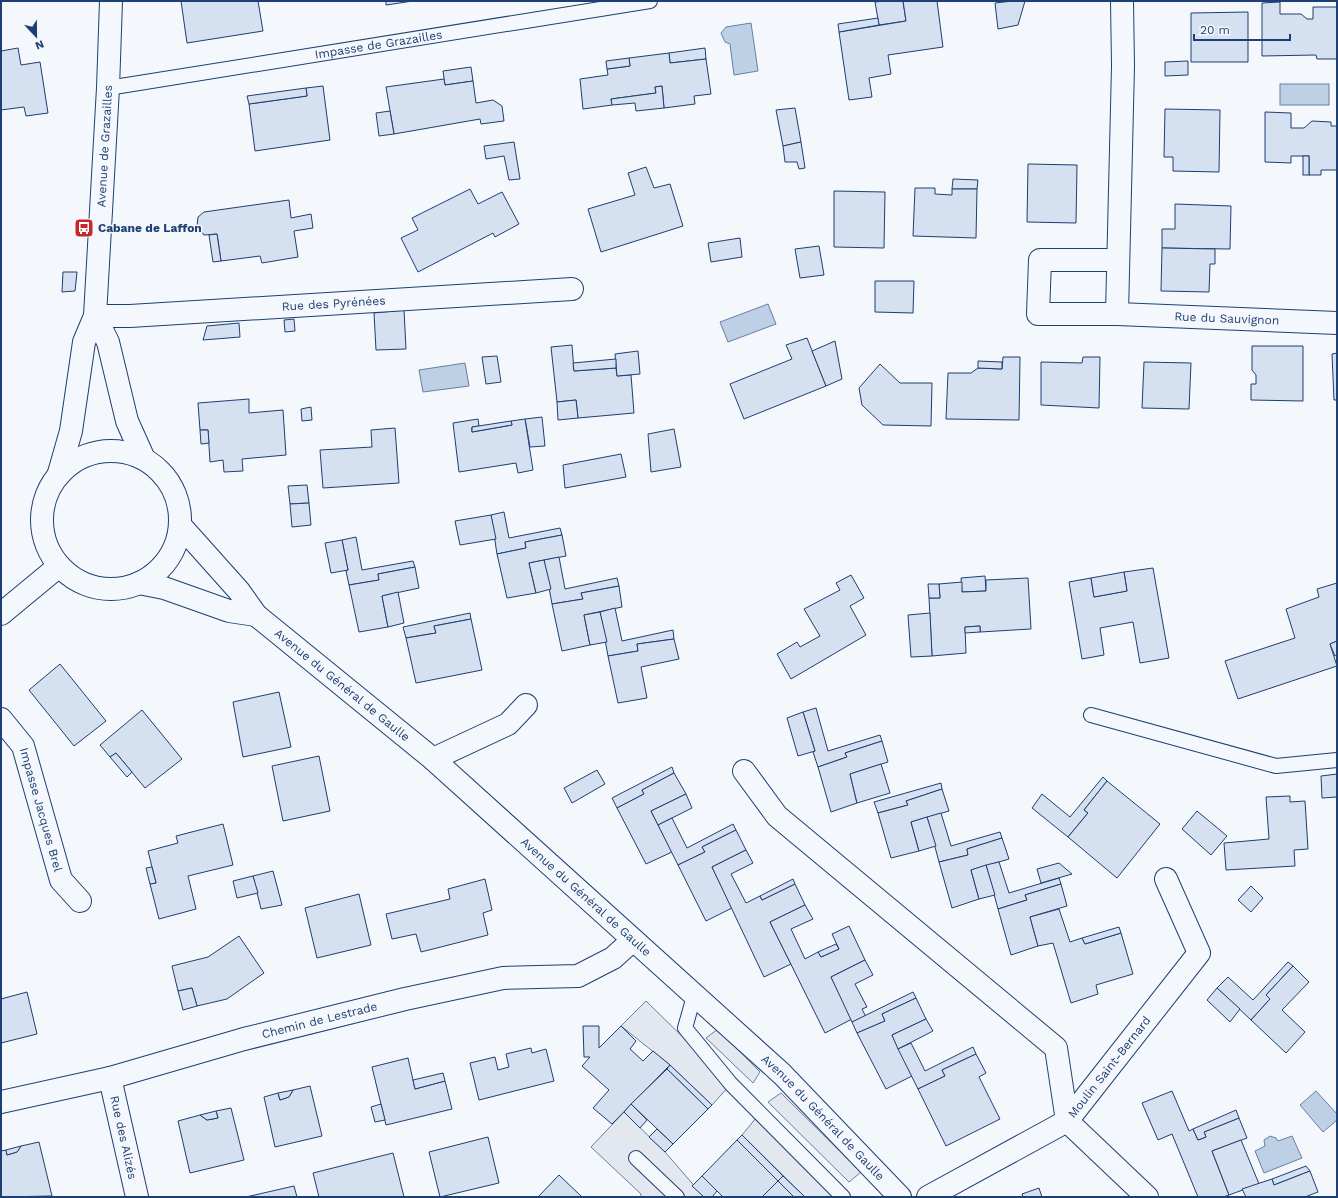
<svg xmlns="http://www.w3.org/2000/svg" width="1338" height="1198" font-family="'Work Sans',sans-serif">
<style>
.parking{fill:#e3e8f0;stroke:#687fa3}
.water{fill:#bed0e5;stroke:#687fa3}
.building{fill:#d5e0f0;stroke:#1d3f73}
.lines{fill:none;stroke-linecap:round;stroke-linejoin:round}
.service-casing{stroke:#1d3f73;stroke-width:16}
.minor-casing{stroke:#1d3f73;stroke-width:24}
.tertiary-casing{stroke:#1d3f73;stroke-width:24}
.service{stroke:#f4f7fb;stroke-width:14}
.minor{stroke:#f4f7fb;stroke-width:22}
.tertiary{stroke:#f4f7fb;stroke-width:22}
.labels{text-anchor:middle;stroke-width:3;stroke-linejoin:round;paint-order:stroke}
.street-label{font-size:12px;fill:#1d3f73;stroke:#f4f7fb}
.poi-label{font-size:12px;font-weight:bold;fill:#1d3f73;stroke:#f4f7fb;text-anchor:start}
</style>
<rect width="100%" height="100%" fill="#f4f7fb"/>
<g class="parking">
<polygon points="646,1001 731,1084 712,1105 670,1065 621,1026"/>
<polygon points="718,1029 760,1072 753,1083 706,1038"/>
<polygon points="781,1093 861,1172 849,1182 768,1102"/>
<polygon points="624,1112 665,1152 704,1197 641,1197 641,1194 591,1147"/>
<polygon points="761,1112 840,1197 805,1197 742,1135"/>
</g>
<g class="water">
<polygon points="751,23 758,71 734,75 730,44 725,42 721,33 726,27"/>
<rect x="1280" y="84" width="49" height="21"/>
<polygon points="768,304 776,324 728,342 720,322"/>
<polygon points="465,363 469,386 423,392 419,370"/>
<polygon points="1316,1091 1337,1114 1337,1120 1323,1132 1300,1105"/>
<polygon points="1270,1136 1276,1138 1278,1141 1292,1136 1302,1158 1264,1173 1255,1151 1265,1146 1264,1140"/>
</g>
<g class="building">
<polygon points="181,1 258,1 263,31 187,43"/>
<polygon points="386,1 413,1 386,5"/>
<polygon points="884,1 903,1 906,21 879,25 875,2"/>
<polygon points="903,1 937,1 943,47 888,55 891,74 869,78 872,97 849,100 839,32 906,21"/>
<polygon points="1013,1 1025,1 1018,25 998,29 995,3"/>
<polygon points="1280,2 1280,14 1301,14 1307,19 1313,19 1313,7 1337,7 1337,59 1317,59 1316,55 1262,56 1262,3"/>
<polygon points="1248,12 1248,62 1191,62 1191,13"/>
<polygon points="878,18 879,25 839,32 838,24"/>
<polygon points="18,48 21,65 40,62 48,113 26,116 24,107 1,110 1,51"/>
<polygon points="705,48 706,59 670,63 669,53"/>
<polygon points="669,53 670,63 706,59 711,94 694,96 695,104 664,108 662,86 655,87 656,93 611,99 612,105 583,109 580,79 608,75 607,69 630,66 629,58"/>
<polygon points="629,58 630,66 607,69 606,61"/>
<polygon points="1188,61 1188,75 1165,76 1165,62"/>
<polygon points="471,67 473,81 445,85 443,71"/>
<polygon points="444,79 445,85 473,81 476,103 493,100 502,106 504,121 481,124 480,119 394,134 386,87"/>
<polygon points="323,86 330,140 255,151 249,104 307,96 306,88"/>
<polygon points="662,86 664,108 636,111 635,103 612,105 611,99 656,93 655,87"/>
<polygon points="306,88 307,96 249,104 247,96"/>
<polygon points="795,108 801,142 783,146 776,110"/>
<polygon points="1165,109 1220,110 1219,172 1173,171 1173,157 1164,157"/>
<polygon points="390,111 394,134 379,136 376,113"/>
<polygon points="1265,112 1291,113 1291,128 1304,128 1312,121 1331,122 1331,126 1337,126 1337,170 1321,170 1321,175 1309,175 1309,156 1291,156 1291,163 1265,162"/>
<polygon points="514,142 520,179 509,180 504,156 486,159 484,146"/>
<polygon points="801,142 805,168 799,169 797,162 785,162 783,146"/>
<rect x="1303" y="156" width="6" height="19"/>
<polygon points="1028,164 1077,165 1076,223 1027,222"/>
<polygon points="646,167 654,188 670,184 683,226 601,252 588,209 635,195 628,173"/>
<polygon points="953,179 978,180 977,189 952,189"/>
<polygon points="915,188 935,188 935,194 952,195 952,189 977,189 976,238 913,236"/>
<polygon points="470,189 478,204 502,192 519,224 495,237 493,233 418,272 401,238 418,230 412,218"/>
<polygon points="834,191 885,192 884,248 834,247"/>
<polygon points="289,200 291,218 311,214 313,228 294,231 298,257 262,263 260,256 221,261 217,234 204,235 197,226 198,217 204,212"/>
<polygon points="1175,204 1231,206 1230,249 1162,248 1162,229 1175,229"/>
<polygon points="217,234 221,261 213,262 209,235"/>
<polygon points="740,238 742,257 711,262 708,243"/>
<polygon points="819,246 824,275 800,278 795,249"/>
<polygon points="1162,248 1215,249 1215,264 1210,264 1209,292 1161,291"/>
<polygon points="63,272 77,272 75,291 62,292"/>
<polygon points="875,281 914,281 913,313 875,312"/>
<polygon points="404,310 406,349 376,350 374,313"/>
<polygon points="294,319 295,331 285,332 284,320"/>
<polygon points="239,323 240,337 203,340 207,326"/>
<polygon points="807,338 826,386 744,419 730,384 792,359 786,345"/>
<polygon points="835,341 842,379 826,386 812,351"/>
<polygon points="572,345 574,371 616,368 617,376 631,375 634,413 578,418 576,400 557,402 551,347"/>
<polygon points="1252,346 1303,346 1303,401 1251,400 1251,384 1256,384 1256,375 1252,370"/>
<polygon points="638,351 640,374 617,376 615,354"/>
<polygon points="1337,353 1337,400 1334,400 1332,354"/>
<polygon points="497,356 501,382 486,384 482,357"/>
<polygon points="1003,357 1020,357 1019,420 946,419 948,373 971,373 978,368 1002,369"/>
<polygon points="1083,357 1100,357 1099,408 1041,405 1041,362 1082,363"/>
<polygon points="616,359 616,368 574,371 573,363"/>
<polygon points="978,361 1002,362 1002,369 978,368"/>
<polygon points="1144,362 1191,363 1189,409 1142,408"/>
<polygon points="880,364 900,383 932,383 931,426 883,425 862,405 859,388"/>
<polygon points="249,399 249,413 283,410 286,455 242,459 243,471 224,472 223,460 210,462 208,430 200,430 198,403"/>
<polygon points="576,400 578,418 558,420 557,402"/>
<polygon points="311,407 312,420 302,421 301,409"/>
<polygon points="542,417 545,446 530,447 525,419"/>
<polygon points="478,419 479,426 472,427 472,432 512,425 511,421 525,419 533,470 518,473 516,463 459,472 453,423"/>
<polygon points="511,421 512,425 472,432 472,427"/>
<polygon points="395,428 399,483 323,488 320,450 372,447 371,430"/>
<polygon points="674,429 681,467 651,472 648,434"/>
<polygon points="200,430 208,430 209,443 201,444"/>
<polygon points="621,454 626,477 565,488 563,465"/>
<polygon points="307,485 309,503 290,504 288,486"/>
<polygon points="309,503 311,525 292,527 290,504"/>
<polygon points="504,512 509,538 560,528 562,535 525,542 526,548 497,554 491,515"/>
<polygon points="491,515 496,539 460,545 455,521"/>
<polygon points="562,535 566,556 529,563 536,593 507,598 497,554 526,548 525,542"/>
<polygon points="356,537 362,570 413,561 415,567 378,574 379,580 349,585 346,571 348,570 342,540"/>
<polygon points="342,540 348,570 331,573 325,543"/>
<polygon points="559,557 565,589 617,578 619,586 581,593 583,599 552,604 544,560"/>
<polygon points="544,560 551,589 536,593 529,563"/>
<polygon points="415,567 419,588 382,596 388,627 359,632 349,585 379,580 378,574"/>
<polygon points="1153,568 1169,658 1140,663 1133,622 1100,628 1104,655 1082,659 1069,582 1091,578 1094,597 1127,591 1124,572"/>
<polygon points="1124,572 1127,591 1094,597 1091,578"/>
<polygon points="851,575 864,598 850,606 866,635 791,679 777,654 797,642 800,647 820,636 804,609 840,590 836,583"/>
<polygon points="985,576 986,591 962,592 961,578"/>
<polygon points="1028,578 1031,629 980,632 980,626 965,627 966,653 932,656 929,598 940,598 939,584 962,582 962,592 986,591 986,580"/>
<polygon points="1337,583 1337,641 1330,644 1337,666 1238,699 1225,661 1295,638 1286,609 1319,597 1317,589"/>
<polygon points="928,584 939,584 940,598 929,598"/>
<polygon points="619,586 622,607 584,615 590,645 562,651 552,604 583,599 581,593"/>
<polygon points="398,592 404,623 388,627 382,596"/>
<polygon points="615,608 622,641 673,630 674,639 637,644 638,651 608,656 600,612"/>
<polygon points="600,612 607,642 590,645 584,615"/>
<polygon points="470,613 471,619 434,626 436,633 406,638 403,627"/>
<polygon points="930,613 932,656 911,657 908,615"/>
<polygon points="471,619 482,670 416,683 406,638 436,633 434,626"/>
<polygon points="980,626 980,632 965,633 965,627"/>
<polygon points="674,639 679,659 641,667 647,698 618,703 608,656 638,651 637,644"/>
<polygon points="1337,641 1337,655 1335,656 1330,644"/>
<polygon points="60,664 106,721 74,746 29,690"/>
<polygon points="279,692 291,747 243,757 233,702"/>
<polygon points="816,708 828,751 880,735 882,741 845,753 847,757 818,767 813,752 815,751 803,712"/>
<polygon points="142,710 182,759 145,788 116,753 110,757 100,745"/>
<polygon points="803,712 815,751 798,756 787,718"/>
<polygon points="882,741 888,762 850,774 857,803 831,812 818,767 847,757 845,753"/>
<polygon points="116,753 132,772 127,777 110,757"/>
<polygon points="319,756 330,811 283,821 272,766"/>
<polygon points="881,764 890,793 857,803 850,774"/>
<polygon points="672,767 674,773 642,790 644,794 617,808 612,798"/>
<polygon points="597,770 605,784 572,803 564,788"/>
<polygon points="674,773 686,794 651,811 672,852 646,864 617,808 644,794 642,790"/>
<polygon points="1337,774 1337,797 1322,798 1321,776"/>
<polygon points="1103,777 1107,781 1084,810 1088,813 1068,837 1032,808 1042,794 1070,817"/>
<polygon points="1107,781 1160,824 1117,878 1068,837 1088,813 1084,810"/>
<polygon points="941,783 942,789 906,801 908,805 878,813 874,802"/>
<polygon points="942,789 949,811 911,822 919,851 891,858 878,813 908,805 906,801"/>
<polygon points="686,794 692,808 658,825 651,811"/>
<polygon points="1290,796 1290,802 1305,801 1308,849 1294,850 1295,866 1226,870 1224,843 1269,839 1266,797"/>
<polygon points="1197,811 1227,836 1211,855 1182,829"/>
<polygon points="941,813 951,846 1000,832 1002,838 967,849 968,855 939,862 927,817"/>
<polygon points="927,817 936,846 919,851 911,822"/>
<polygon points="672,818 687,848 733,824 736,830 702,847 705,852 678,865 658,825"/>
<polygon points="223,824 233,865 188,876 196,909 159,919 150,884 156,883 148,851 178,843 176,836"/>
<polygon points="736,830 746,850 712,867 732,908 706,921 678,865 705,852 702,847"/>
<polygon points="1002,838 1009,859 971,870 979,899 952,908 939,862 968,855 967,849"/>
<polygon points="746,850 753,863 731,874 746,903 760,896 762,900 795,884 805,905 770,922 791,964 764,977 712,867"/>
<polygon points="999,862 1009,893 1059,878 1061,884 1025,895 1027,900 998,909 986,865"/>
<polygon points="1059,863 1072,874 1041,883 1037,869"/>
<polygon points="986,865 995,895 979,899 971,870"/>
<polygon points="152,867 156,883 150,884 146,868"/>
<polygon points="273,871 282,905 261,909 253,876"/>
<polygon points="253,876 258,893 237,898 233,881"/>
<polygon points="485,879 492,910 483,913 488,935 421,952 416,934 392,939 386,914 450,899 448,889"/>
<polygon points="793,879 795,884 762,900 760,896"/>
<polygon points="1061,884 1067,906 1030,917 1038,946 1011,955 998,909 1027,900 1025,895"/>
<polygon points="1251,886 1263,898 1251,912 1238,900"/>
<polygon points="359,894 371,945 317,958 305,908"/>
<polygon points="805,905 813,919 791,929 805,959 818,952 821,957 839,949 832,934 849,926 865,960 831,977 852,1019 825,1033 770,922"/>
<polygon points="1059,909 1070,942 1082,938 1085,944 1121,933 1133,974 1096,985 1098,994 1071,1003 1053,943 1038,946 1030,917"/>
<polygon points="1119,927 1121,933 1085,944 1082,938"/>
<polygon points="239,936 264,973 227,999 197,1006 192,988 178,991 172,966 208,957"/>
<polygon points="836,944 839,949 821,957 818,952"/>
<polygon points="865,960 873,975 855,984 867,1007 862,1009 866,1017 852,1022 831,977"/>
<polygon points="1288,962 1293,966 1266,995 1270,999 1251,1020 1217,988 1228,977 1253,1000"/>
<polygon points="1293,966 1309,982 1282,1010 1305,1032 1286,1053 1251,1020 1270,999 1266,995"/>
<polygon points="192,988 197,1006 183,1010 178,991"/>
<polygon points="1217,988 1240,1009 1230,1022 1207,1000"/>
<polygon points="27,992 37,1034 1,1043 1,999"/>
<polygon points="913,992 916,998 882,1014 885,1021 857,1033 852,1022"/>
<polygon points="916,998 926,1019 892,1035 912,1076 886,1089 857,1033 885,1021 882,1014"/>
<polygon points="926,1019 933,1031 898,1049 892,1035"/>
<polygon points="583,1026 599,1026 599,1048 621,1026 636,1041 630,1049 643,1061 653,1051 670,1065 612,1124 593,1108 609,1090 582,1066 590,1057 584,1057"/>
<polygon points="911,1043 925,1071 973,1047 976,1054 942,1070 945,1076 918,1089 898,1049"/>
<polygon points="531,1048 532,1053 546,1049 554,1081 479,1100 470,1063 495,1057 498,1070 509,1067 506,1054"/>
<polygon points="976,1054 986,1073 979,1077 1000,1119 946,1146 918,1089 945,1076 942,1070"/>
<polygon points="408,1058 415,1089 445,1081 452,1109 386,1125 372,1067"/>
<polygon points="670,1065 712,1105 708,1109 667,1069"/>
<polygon points="667,1069 708,1109 673,1144 631,1104"/>
<polygon points="443,1073 445,1081 415,1089 413,1080"/>
<polygon points="310,1086 322,1136 275,1147 264,1097 278,1093 280,1100 289,1097 293,1090"/>
<polygon points="293,1090 289,1097 280,1100 278,1093"/>
<polygon points="1172,1091 1189,1131 1193,1129 1198,1140 1206,1137 1204,1132 1239,1118 1247,1138 1212,1151 1229,1195 1223,1197 1198,1197 1172,1134 1158,1140 1142,1103"/>
<polygon points="381,1104 385,1120 375,1122 371,1107"/>
<polygon points="631,1104 647,1120 640,1128 624,1112"/>
<polygon points="231,1108 244,1160 190,1173 178,1121 200,1115 207,1120 218,1118 216,1111"/>
<polygon points="1236,1110 1239,1118 1204,1132 1206,1137 1198,1140 1193,1129"/>
<polygon points="216,1111 218,1118 207,1120 200,1115"/>
<polygon points="657,1129 673,1144 665,1152 649,1137"/>
<polygon points="742,1135 783,1176 778,1181 737,1140"/>
<polygon points="488,1137 499,1183 440,1197 429,1152"/>
<polygon points="737,1140 778,1181 762,1197 723,1197 702,1176"/>
<polygon points="1241,1140 1259,1184 1229,1195 1212,1151"/>
<polygon points="39,1142 52,1196 1,1197 1,1151 6,1150 7,1155 17,1152 21,1146"/>
<polygon points="21,1146 17,1152 7,1155 6,1150"/>
<polygon points="393,1153 404,1197 319,1197 313,1173"/>
<polygon points="1306,1166 1310,1171 1274,1185 1272,1179"/>
<polygon points="1310,1171 1318,1192 1305,1197 1246,1197 1242,1189 1272,1179 1274,1185"/>
<polygon points="559,1175 582,1197 538,1197"/>
<polygon points="702,1176 717,1191 712,1197 704,1197 692,1186"/>
<polygon points="783,1176 805,1197 794,1197 778,1181"/>
<polygon points="778,1181 794,1197 762,1197"/>
<polygon points="294,1186 297,1197 246,1197"/>
<polygon points="1039,1188 1042,1197 1023,1197 1022,1194"/>
</g>
<g class="lines">
<defs>
<g id="service">
<path id="s1" d="M108,88L650,1"/>
<polyline points="1091,715 1276,766 1337,760"/>
<polyline points="694,996 685,1028 731,1084 843,1197"/>
<polyline points="636,1158 677,1197"/>
</g>
<g id="minor">
<path id="s2" d="M1122,1L1123,66L1117,314L1337,323"/>
<polyline points="1117,314 1038,314 1040,260 1118,260"/>
<path id="s3" d="M95,316H130L572,289"/>
<polyline points="1,614 59,566"/>
<path id="s4" d="M1,719L23,746L61,880L80,901"/>
<polyline points="433,759 508,724 526,705"/>
<polyline points="744,771 777,816 1056,1048 1067,1121 1147,1197"/>
<path id="s5" d="M110,1078L137,1197"/>
<path id="s6" d="M1,1102L110,1078L244,1039L405,999L503,978L578,976L613,958L633,940"/>
<path id="s7" d="M928,1197L1067,1121L1199,953L1166,879"/>
</g>
<g id="tertiary">
<polyline points="95,316 108,342 127,421 144,459"/>
<circle cx="111" cy="520" r="69"/>
<path id="s8" d="M59,473L71,431L84,342L95,316L108,88L111,1"/>
<path id="s9" d="M180,525L239,591L256,615L433,759L782,1074L900,1197"/>
<polyline points="139,583 164,588 229,611 256,615"/>
</g>
</defs>
<use href="#service" class="service-casing"/>
<use href="#minor" class="minor-casing"/>
<use href="#tertiary" class="tertiary-casing"/>
<use href="#service" class="service"/>
<use href="#minor" class="minor"/>
<use href="#tertiary" class="tertiary"/>
</g>
<defs>
<symbol id="bus-square" viewBox="-11 -11 22 22"><rect x="-9" y="-9" width="18" height="18" rx="4" fill="#c62828" stroke="#f4f7fb"/><path d="M-5-6H5V4H4V6H2V4H-2V6H-4V4H-5ZM-3.5-4V0h7V-4ZM-3.5 1.2v1.5H-2V1.2ZM2 1.2v1.5H3.5V1.2Z" fill="#fff"/></symbol>
</defs>
<g fill-rule="evenodd">
<use href="#bus-square" x="73" y="217" width="22" height="22"/>
</g>
<g class="labels">
<g class="street-label">
<text dy="4" stroke="none"><textPath href="#s1" startOffset="274">Impasse de Grazailles</textPath></text>
<text dy="4" stroke="none"><textPath href="#s8" startOffset="332">Avenue de Grazailles</textPath></text>
<text dy="4" stroke="none"><textPath href="#s3" startOffset="239">Rue des Pyrénées</textPath></text>
<text dy="4" stroke="none"><textPath href="#s2" startOffset="423">Rue du Sauvignon</textPath></text>
<text dy="4" stroke="none"><textPath href="#s9" startOffset="229">Avenue du Général de Gaulle</textPath></text>
<text dy="4" stroke="none"><textPath href="#s4" startOffset="101">Impasse Jacques Brel</textPath></text>
<text dy="4" stroke="none"><textPath href="#s9" startOffset="552">Avenue du Général de Gaulle</textPath></text>
<text dy="4" stroke="none"><textPath href="#s6" startOffset="329">Chemin de Lestrade</textPath></text>
<text dy="4" stroke="none"><textPath href="#s7" startOffset="227">Moulin Saint-Bernard</textPath></text>
<text dy="4" stroke="none"><textPath href="#s9" startOffset="876">Avenue du Général de Gaulle</textPath></text>
<text dy="4" stroke="none"><textPath href="#s5" startOffset="61">Rue des Alizés</textPath></text>
</g>
<g class="poi-label">
<text x="98" y="232">Cabane de Laffon</text>
</g>
</g>
<rect width="1338" height="1198" fill="none" stroke="#1d3f73" stroke-width="4"/>
<g transform="translate(36 36) rotate(158)" stroke="#f4f7fb" stroke-width="3" paint-order="stroke">
<path d="M0-3L7 15L0 10L-7 15Z" fill="#1d3f73"/>
<text y="-6" font-size="11" font-weight="bold" text-anchor="middle" fill="#1d3f73">N</text>
</g>
<path d="M1194 34v6h96v-6" fill="none" stroke="#1d3f73" stroke-width="2"/>
<text x="1200" y="34" font-size="12" fill="#1d3f73" stroke="#f4f7fb" stroke-width="3" paint-order="stroke">20 m</text>
</svg>
